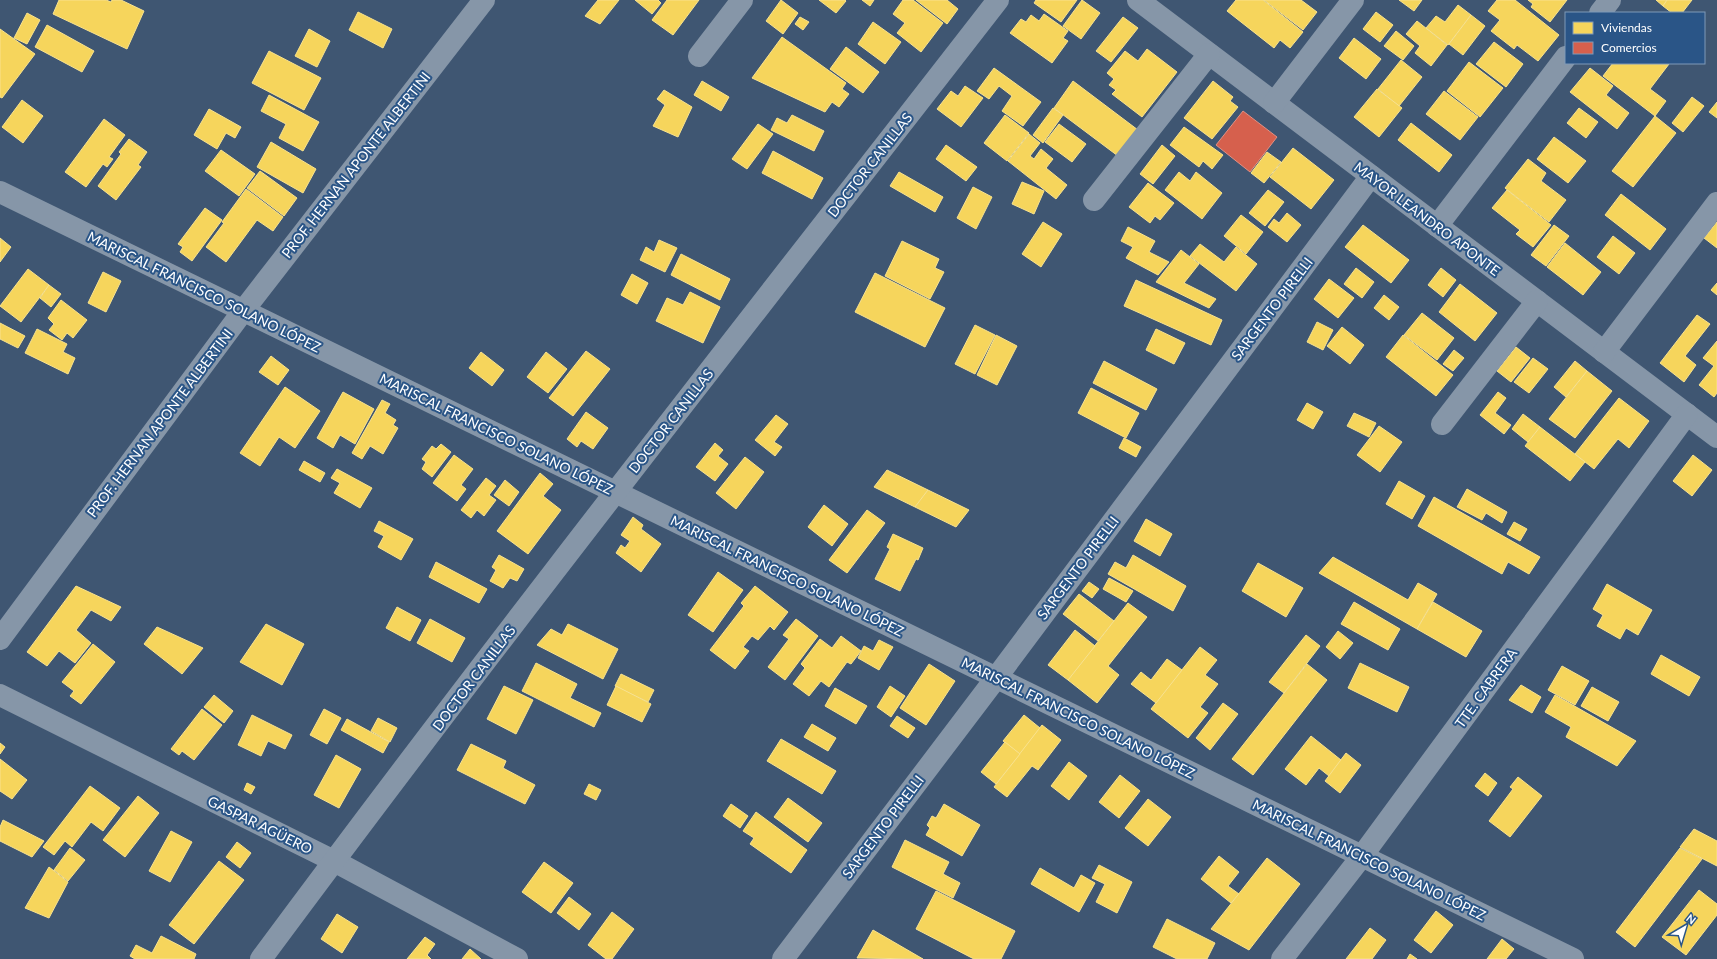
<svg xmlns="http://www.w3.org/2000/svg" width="1717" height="959" font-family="Lato,sans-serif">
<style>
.homes{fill:#f6d55c;stroke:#f9e28d}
.shops{fill:#d6604d;stroke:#e29082}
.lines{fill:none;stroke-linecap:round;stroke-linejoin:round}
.minor{stroke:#8696a8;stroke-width:22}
.labels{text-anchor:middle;stroke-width:4;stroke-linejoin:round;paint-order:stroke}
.street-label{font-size:14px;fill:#fff;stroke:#2a5587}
</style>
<rect width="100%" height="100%" fill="#3f5672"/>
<g class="homes">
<polygon points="59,0 106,0 111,2 112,0 121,0 144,11 127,49 53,14"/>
<polygon points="598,0 619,0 600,24 585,16"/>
<polygon points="635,0 658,0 661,3 652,14"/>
<polygon points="667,0 699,0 673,35 652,20"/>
<polygon points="781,0 798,13 783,34 766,21"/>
<polygon points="819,0 845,0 846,1 836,13"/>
<polygon points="862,0 874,0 870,6"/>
<polygon points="903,0 913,0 943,23 921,52 897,33 905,23 893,14"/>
<polygon points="916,0 947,0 958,9 947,24"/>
<polygon points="1036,0 1077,0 1061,22 1034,3"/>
<polygon points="1082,0 1100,13 1081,39 1063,26"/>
<polygon points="1236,0 1263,0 1303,32 1290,48 1280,40 1274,48 1227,11"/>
<polygon points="1264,0 1301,0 1317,12 1303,30"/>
<polygon points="1399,0 1422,0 1414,11"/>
<polygon points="1497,0 1515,0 1559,35 1538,61 1517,45 1514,49 1491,31 1500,20 1488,11"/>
<polygon points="1528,0 1567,0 1550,22 1531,7 1533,4"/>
<polygon points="1656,0 1667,0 1663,6"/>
<polygon points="1667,0 1692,0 1682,13 1672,13 1663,6"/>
<polygon points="1458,5 1471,15 1448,45 1426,28 1436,16 1445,22"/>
<polygon points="358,12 392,29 383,48 349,30"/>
<polygon points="1376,12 1393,25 1380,42 1363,29"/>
<polygon points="27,13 40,20 27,44 14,38"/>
<polygon points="1044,14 1068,31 1063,38 1068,41 1052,63 1010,33 1021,19 1026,22 1031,15 1039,21"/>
<polygon points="1471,15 1485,26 1463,55 1449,44"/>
<polygon points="800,17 809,22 803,30 795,24"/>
<polygon points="1123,17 1138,28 1111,62 1096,51"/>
<polygon points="1417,21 1447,45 1431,66 1415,53 1420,46 1406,34"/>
<polygon points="873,22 901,42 885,64 858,44"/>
<polygon points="47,25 94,51 82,72 35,47"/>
<polygon points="0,29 35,54 2,98 0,97"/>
<polygon points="309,29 330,41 317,67 295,56"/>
<polygon points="1396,31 1414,46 1403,60 1384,46"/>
<polygon points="782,37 846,83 842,89 849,94 839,107 832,102 825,112 752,78"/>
<polygon points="1354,38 1381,59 1366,79 1339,58"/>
<polygon points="1494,42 1523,64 1506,87 1476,64"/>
<polygon points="846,47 879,72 863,93 830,69"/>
<polygon points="1147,49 1177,72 1142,117 1112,94 1116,90 1109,85 1114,79 1107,73 1125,51 1138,61"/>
<polygon points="269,51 321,78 304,110 252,83"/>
<polygon points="1401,60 1422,77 1399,106 1378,89"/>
<polygon points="1469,62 1503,88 1480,117 1447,91"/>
<polygon points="1613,63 1669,64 1650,89 1666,101 1655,116 1603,76"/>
<polygon points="994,68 1041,102 1023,126 1002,111 1012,96 999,86 989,99 977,91"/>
<polygon points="1590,68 1613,86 1606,95 1629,113 1617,129 1570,92"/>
<polygon points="702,81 729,97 721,111 694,95"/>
<polygon points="1073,81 1138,130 1118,156 1054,108"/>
<polygon points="1213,81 1233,97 1230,101 1238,107 1212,139 1184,118"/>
<polygon points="965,86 983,98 961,127 937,109 951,91 958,96"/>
<polygon points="1377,89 1402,108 1379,137 1354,117"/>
<polygon points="664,90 692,107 678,137 653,126 665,105 657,99"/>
<polygon points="1444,91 1478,117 1460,140 1426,114"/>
<polygon points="269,95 319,122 303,151 279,138 286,124 261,111"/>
<polygon points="1692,97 1704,106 1683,132 1672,123"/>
<polygon points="22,100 43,116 23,143 2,127"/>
<polygon points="1717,102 1717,118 1709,112"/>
<polygon points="1053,108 1063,115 1043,143 1033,135"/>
<polygon points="1579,108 1598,122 1586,138 1567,123"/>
<polygon points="209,109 241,127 235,138 226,133 217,149 194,135"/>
<polygon points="792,115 824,131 814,151 771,130 777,118 787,123"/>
<polygon points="1005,115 1029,133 1007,161 984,143"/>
<polygon points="1655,116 1676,133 1633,187 1612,171"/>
<polygon points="104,119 125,135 109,157 113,159 107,167 103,164 86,187 65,172"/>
<polygon points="1411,123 1452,155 1439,172 1398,140"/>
<polygon points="758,124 773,134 747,169 732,159"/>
<polygon points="1059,124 1086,144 1072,162 1045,142"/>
<polygon points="1184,127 1223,155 1212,169 1203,161 1199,167 1170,145"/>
<polygon points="1029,134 1040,143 1030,156 1034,159 1041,149 1053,159 1046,168 1067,185 1056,199 1008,161"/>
<polygon points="1554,137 1586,161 1568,183 1537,159"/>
<polygon points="129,139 147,152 138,165 141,167 116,200 98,186 121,154 119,152"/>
<polygon points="271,142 316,169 303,193 257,167"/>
<polygon points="946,145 977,167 966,181 936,159"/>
<polygon points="1162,145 1175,156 1153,184 1140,174"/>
<polygon points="1293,148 1334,180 1311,209 1270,177"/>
<polygon points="221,150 255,174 239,196 205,171"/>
<polygon points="773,151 823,178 812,199 762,173"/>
<polygon points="1267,152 1281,162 1264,183 1251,173"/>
<polygon points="1528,159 1546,173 1541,181 1566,200 1549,222 1505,188"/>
<polygon points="260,171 297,198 284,216 247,188"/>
<polygon points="899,172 943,197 935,212 890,186"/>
<polygon points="1179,172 1190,181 1196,172 1222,193 1202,219 1165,190"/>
<polygon points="1022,182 1044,191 1034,214 1012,204"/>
<polygon points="1148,183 1174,203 1160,220 1155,216 1150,223 1129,207"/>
<polygon points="973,187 992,197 976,229 957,218"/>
<polygon points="246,189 283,217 273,231 257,220 226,262 206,247 224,223 222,222"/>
<polygon points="1268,190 1284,202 1265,226 1249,213"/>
<polygon points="1507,190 1551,225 1533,247 1516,234 1520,230 1492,208"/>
<polygon points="1621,194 1666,229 1650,250 1605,215"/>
<polygon points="205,208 222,220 192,261 180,252 183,247 178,244"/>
<polygon points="1287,213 1301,225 1287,242 1268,227 1274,219 1279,223"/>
<polygon points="1241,215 1263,232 1246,254 1224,236"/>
<polygon points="1043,222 1062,234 1041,267 1022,254"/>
<polygon points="1717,222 1717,248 1704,238"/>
<polygon points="1363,225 1409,260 1391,283 1345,247"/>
<polygon points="1554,225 1569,236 1546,266 1531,255"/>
<polygon points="1128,227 1155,241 1149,252 1169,262 1158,275 1126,258 1133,247 1121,241"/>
<polygon points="1613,236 1635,253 1619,274 1597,257"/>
<polygon points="0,238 11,247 0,262"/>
<polygon points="659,240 677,248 665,272 640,260 646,247 654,252"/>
<polygon points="902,241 939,259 935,268 944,272 930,299 885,276"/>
<polygon points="1565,243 1601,272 1583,295 1547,267"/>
<polygon points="1200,244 1224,262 1236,247 1257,264 1236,291 1190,256"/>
<polygon points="1181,250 1199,264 1184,283 1216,299 1209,308 1156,282"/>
<polygon points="681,254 730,279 720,300 671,275"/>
<polygon points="1356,268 1374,282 1362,298 1344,284"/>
<polygon points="1441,268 1456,280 1443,297 1428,285"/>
<polygon points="28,269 49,285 21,322 0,306"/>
<polygon points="103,272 121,281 106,312 88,303"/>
<polygon points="875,273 945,308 925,347 855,312"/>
<polygon points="632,274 648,283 637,304 621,295"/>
<polygon points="1329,279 1354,298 1338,318 1314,299"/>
<polygon points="1136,280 1222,320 1211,345 1124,306"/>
<polygon points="1717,283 1717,295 1711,290"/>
<polygon points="1460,284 1497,313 1475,341 1439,312"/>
<polygon points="49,285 61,294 51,307 40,298"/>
<polygon points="690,292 720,307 703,343 656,321 667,298 683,305"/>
<polygon points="1384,295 1399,307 1389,320 1374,308"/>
<polygon points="61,300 87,320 73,338 67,333 62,340 49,330 54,324 48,318"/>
<polygon points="1422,313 1454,338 1437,360 1404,335"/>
<polygon points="1697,315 1710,324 1685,356 1696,365 1684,382 1660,363"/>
<polygon points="1317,322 1333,330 1323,350 1307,342"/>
<polygon points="0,323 25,336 18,348 0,339"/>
<polygon points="975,325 995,335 975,374 955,364"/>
<polygon points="1342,327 1364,345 1350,364 1327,346"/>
<polygon points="37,329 67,344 63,352 75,358 68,374 25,353"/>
<polygon points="1156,329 1185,343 1174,364 1146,350"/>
<polygon points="996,335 1017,346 997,385 977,375"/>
<polygon points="1403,335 1453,375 1436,396 1386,357"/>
<polygon points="1717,341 1717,393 1714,397 1699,385 1714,366 1703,358"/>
<polygon points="1516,347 1530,358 1511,382 1497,371"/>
<polygon points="1454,350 1464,358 1453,371 1443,364"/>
<polygon points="586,351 610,369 573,416 549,398"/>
<polygon points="481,352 504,370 492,386 469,368"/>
<polygon points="546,352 567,369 548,393 527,377"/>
<polygon points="271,356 289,370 278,385 259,372"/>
<polygon points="1533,358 1548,369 1529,393 1514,382"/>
<polygon points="1104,361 1157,389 1146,410 1093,383"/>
<polygon points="1575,361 1587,371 1566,397 1554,387"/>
<polygon points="1587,371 1612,391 1575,438 1549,419"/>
<polygon points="285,387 320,411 295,448 279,437 260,466 240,453"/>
<polygon points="1091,388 1139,413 1126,438 1078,413"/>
<polygon points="343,392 374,409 355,444 340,435 333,448 317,438"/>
<polygon points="1498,392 1506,398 1495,413 1511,425 1504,434 1480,415"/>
<polygon points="1619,398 1649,421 1629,448 1618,439 1594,469 1575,454"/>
<polygon points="382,400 390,404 385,413 396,420 393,425 398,428 383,454 370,446 362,459 352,453"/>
<polygon points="1307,403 1323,412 1313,429 1297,420"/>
<polygon points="586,412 608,428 593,449 581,441 577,447 567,439"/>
<polygon points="1354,413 1376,423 1369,437 1347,426"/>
<polygon points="1523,414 1540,427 1528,442 1512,429"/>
<polygon points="776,415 788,424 774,442 782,447 775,456 755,440"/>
<polygon points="1379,426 1402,442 1380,472 1357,455"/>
<polygon points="1540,427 1585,462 1570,481 1525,446"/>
<polygon points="1124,438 1141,447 1136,457 1119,448"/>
<polygon points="715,443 723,450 718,456 728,464 715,481 696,467"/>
<polygon points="441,444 451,452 432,477 422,469 426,462 422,459 432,446 436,449"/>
<polygon points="454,455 473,469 461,485 466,489 457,501 433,483"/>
<polygon points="1693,455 1712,470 1692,496 1673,481"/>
<polygon points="745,457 764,472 736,509 716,493"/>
<polygon points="304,461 325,473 320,482 299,470"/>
<polygon points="337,469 372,488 360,508 334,493 340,483 331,478"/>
<polygon points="887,470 928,490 915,507 874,487"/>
<polygon points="540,473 553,484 543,496 561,510 528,554 497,531"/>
<polygon points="486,478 496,486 489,495 496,500 484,516 477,510 471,518 461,510"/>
<polygon points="505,480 519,492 509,506 494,495"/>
<polygon points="1399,481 1425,496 1412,519 1386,504"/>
<polygon points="1467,489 1507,512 1502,523 1486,513 1482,520 1457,507"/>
<polygon points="928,490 969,510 956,527 915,507"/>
<polygon points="1434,497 1540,557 1529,574 1508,562 1502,574 1418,526"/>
<polygon points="824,505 848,524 832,546 808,527"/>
<polygon points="867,510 885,523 847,573 829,560"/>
<polygon points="633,517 643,525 641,529 661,544 641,572 616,553 621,545 625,548 630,541 621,535"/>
<polygon points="1146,519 1172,534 1160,556 1134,541"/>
<polygon points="379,521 413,539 401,560 378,547 384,536 374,531"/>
<polygon points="1514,522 1527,529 1520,541 1507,534"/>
<polygon points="893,534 923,548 918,560 916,559 900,591 875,579 890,549 887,547"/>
<polygon points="499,555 524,569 517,581 510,578 503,588 490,581 496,570 492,567"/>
<polygon points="1133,555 1186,586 1173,611 1108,574 1115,562 1126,568"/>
<polygon points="1333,557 1408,600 1418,583 1437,594 1417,629 1319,573"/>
<polygon points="436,562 487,589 479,603 429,577"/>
<polygon points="1258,563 1303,588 1286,617 1242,591"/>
<polygon points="718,572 743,590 713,632 688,615"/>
<polygon points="1109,578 1133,591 1126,602 1103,589"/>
<polygon points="1089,582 1099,589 1092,598 1082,591"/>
<polygon points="1607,584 1652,610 1638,635 1626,628 1620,639 1597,626 1603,615 1593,609"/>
<polygon points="76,586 121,607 111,621 91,610 76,630 91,643 75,663 59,651 47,666 27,652"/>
<polygon points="755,586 788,612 774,630 770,626 758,640 752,636 743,647 749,651 735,669 710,650 744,606 741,603"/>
<polygon points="1079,594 1114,621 1098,641 1063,614"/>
<polygon points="1354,602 1400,629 1388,650 1341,624"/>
<polygon points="1433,602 1482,631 1466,657 1417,629"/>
<polygon points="1128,603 1147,617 1108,666 1119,675 1097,703 1068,680"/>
<polygon points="397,607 421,620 410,641 386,628"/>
<polygon points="430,619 465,638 452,662 417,643"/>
<polygon points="796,619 818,636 785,680 768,667 789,639 783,635"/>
<polygon points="266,624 304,644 282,685 240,662"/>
<polygon points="568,624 618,649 603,679 537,645 551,629 562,635"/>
<polygon points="157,627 203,648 182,674 144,644"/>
<polygon points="1075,630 1095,646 1068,680 1048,665"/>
<polygon points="1338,631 1353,643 1340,659 1326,647"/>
<polygon points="1306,635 1320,646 1284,693 1269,682"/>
<polygon points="841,636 861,651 851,664 847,662 829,687 821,681 809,696 793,684 805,668 801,664 820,639 832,648"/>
<polygon points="879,640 893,647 879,670 858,658 864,646 873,651"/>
<polygon points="93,644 115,662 81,704 70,696 74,691 62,682"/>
<polygon points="1200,647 1217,660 1205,675 1218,684 1200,707 1208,713 1188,738 1151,709"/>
<polygon points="1661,655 1700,677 1689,696 1651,674"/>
<polygon points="1167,659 1182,670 1156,703 1131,684 1141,672 1151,680"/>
<polygon points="536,663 577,684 570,698 601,713 594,727 522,691"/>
<polygon points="1360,663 1409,687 1397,712 1348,688"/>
<polygon points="929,664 955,681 926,725 900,708"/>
<polygon points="1307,664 1327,680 1253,775 1232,759"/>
<polygon points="1562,666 1589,681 1575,705 1548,690"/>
<polygon points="621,674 654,690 648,702 615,686"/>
<polygon points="1521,685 1541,697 1532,713 1509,700"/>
<polygon points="504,686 533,700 516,734 487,719"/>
<polygon points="616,686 651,704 642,722 607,705"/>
<polygon points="890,686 905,696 891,717 877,707"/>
<polygon points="1592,687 1619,702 1608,721 1581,706"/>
<polygon points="835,688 867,706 856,724 825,706"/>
<polygon points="214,695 233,711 224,723 204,707"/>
<polygon points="1555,695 1636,741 1617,766 1566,737 1571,727 1545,712"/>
<polygon points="1223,703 1238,714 1210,750 1196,738"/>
<polygon points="202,709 222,725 194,760 182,751 179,755 171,749"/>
<polygon points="324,709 341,718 327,744 310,735"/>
<polygon points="252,715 292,735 285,749 268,741 261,756 238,745"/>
<polygon points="1024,715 1040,728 1020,754 1003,741"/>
<polygon points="897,716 915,728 908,738 890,726"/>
<polygon points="378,718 397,728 390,742 371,731"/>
<polygon points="347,719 389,742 383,753 341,730"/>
<polygon points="812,724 836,738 828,751 804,737"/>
<polygon points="1042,725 1061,740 1038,770 1032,766 1007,797 994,787"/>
<polygon points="1311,736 1341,760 1329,776 1319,768 1306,785 1285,769"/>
<polygon points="781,739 836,771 822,794 767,761"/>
<polygon points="1005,742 1020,754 996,784 981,772"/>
<polygon points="0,743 5,747 0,754"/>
<polygon points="471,744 506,761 503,768 535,785 525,804 457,770"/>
<polygon points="1346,753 1361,765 1340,793 1325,781"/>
<polygon points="336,755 361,769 339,808 314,795"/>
<polygon points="0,759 27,780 12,799 0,791"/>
<polygon points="1069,762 1087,776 1069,800 1051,786"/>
<polygon points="1485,773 1497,783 1488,796 1475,786"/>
<polygon points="1120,775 1140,791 1119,818 1099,802"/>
<polygon points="1518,777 1542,796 1510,837 1489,821 1513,789 1510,787"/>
<polygon points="247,783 255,787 251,794 244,790"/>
<polygon points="589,784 601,790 596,800 584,794"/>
<polygon points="90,786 120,808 103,831 91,822 72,847 65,841 54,855 43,847"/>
<polygon points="138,796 159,813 125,857 103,840"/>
<polygon points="788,798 822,823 808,842 774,817"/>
<polygon points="1148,799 1171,817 1148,846 1125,828"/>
<polygon points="731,804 748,816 740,828 723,816"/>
<polygon points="944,804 980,825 962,856 926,835 930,828 927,825 932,816 936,818"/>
<polygon points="756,812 807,850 791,873 750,844 754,838 743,831"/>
<polygon points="3,820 44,841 32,857 0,841 0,827"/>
<polygon points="1694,829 1717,841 1717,866 1680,847"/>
<polygon points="171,831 192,842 170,882 149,871"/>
<polygon points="905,840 949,862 943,874 960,883 953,898 892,867"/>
<polygon points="237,842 251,853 240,868 226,857"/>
<polygon points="70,848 85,860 68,881 54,870"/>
<polygon points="1680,848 1702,859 1635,947 1616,932"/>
<polygon points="1219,856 1239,872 1228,886 1239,894 1231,903 1201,879"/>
<polygon points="1267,858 1300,884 1249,950 1211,929"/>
<polygon points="219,861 244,880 194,944 169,925"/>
<polygon points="544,862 573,883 551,913 522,892"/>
<polygon points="1099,865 1132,882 1117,913 1096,902 1105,884 1092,878"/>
<polygon points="49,867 68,882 49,918 25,908"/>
<polygon points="1040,868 1074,888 1081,875 1095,883 1079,912 1031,884"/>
<polygon points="1699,890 1717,904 1717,915 1686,955 1662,937"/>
<polygon points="936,891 1015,931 1001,959 974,959 916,929"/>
<polygon points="569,897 591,914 579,930 557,913"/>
<polygon points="1436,911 1453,925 1431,953 1414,940"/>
<polygon points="612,912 634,929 612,959 606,959 588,945"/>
<polygon points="337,914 358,927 342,953 321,939"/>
<polygon points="1167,919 1215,943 1207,959 1177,959 1153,947"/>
<polygon points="1370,928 1386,940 1372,959 1346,959"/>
<polygon points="873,930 923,959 857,958"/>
<polygon points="161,936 196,954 194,959 135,959 130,956 136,945 152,953"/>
<polygon points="425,937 435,944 427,955 431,959 407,959"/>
<polygon points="1502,939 1514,949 1506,959 1487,959"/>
<polygon points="470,949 481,959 462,959"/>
<polygon points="1410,954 1417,959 1407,959"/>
</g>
<polygon class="shops" points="1243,111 1277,137 1250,172 1216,145"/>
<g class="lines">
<g class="minor">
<polyline points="1138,0 1717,437"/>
<polyline points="1600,13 1610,0"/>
<polyline points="699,56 742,0"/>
<polyline points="1274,103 1353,0"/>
<polyline points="0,192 1573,959"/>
<polyline points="1094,200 1209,54"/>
<polyline points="1437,226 1566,57"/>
<polyline points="1604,352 1717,203"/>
<polyline points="1442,424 1537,301"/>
<polyline points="0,639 243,311 484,0"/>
<polyline points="0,695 334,861 517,959"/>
<path d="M261,959C501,635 751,318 998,0"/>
<polyline points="783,959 996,678 1371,176"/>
<polyline points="1282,959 1362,856 1687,414"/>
</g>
</g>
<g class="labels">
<g class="street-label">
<text transform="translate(356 165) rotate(-52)" y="5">PROF. HERNAN APONTE ALBERTINI</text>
<text transform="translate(870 165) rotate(-52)" y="5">DOCTOR CANILLAS</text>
<text transform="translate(1427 219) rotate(37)" y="5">MAYOR LEANDRO APONTE</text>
<text transform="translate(204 292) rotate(26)" y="5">MARISCAL FRANCISCO SOLANO LÓPEZ</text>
<text transform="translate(1272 309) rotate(-53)" y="5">SARGENTO PIRELLI</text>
<text transform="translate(671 421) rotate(-52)" y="5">DOCTOR CANILLAS</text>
<text transform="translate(160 423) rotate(-53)" y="5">PROF. HERNAN APONTE ALBERTINI</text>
<text transform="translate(496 434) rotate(26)" y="5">MARISCAL FRANCISCO SOLANO LÓPEZ</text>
<text transform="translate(1078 568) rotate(-53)" y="5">SARGENTO PIRELLI</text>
<text transform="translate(787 576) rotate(26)" y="5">MARISCAL FRANCISCO SOLANO LÓPEZ</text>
<text transform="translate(474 678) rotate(-53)" y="5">DOCTOR CANILLAS</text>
<text transform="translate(1486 688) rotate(-54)" y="5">TTE. CABRERA</text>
<text transform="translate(1078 718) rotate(26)" y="5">MARISCAL FRANCISCO SOLANO LÓPEZ</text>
<text transform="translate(260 825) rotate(26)" y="5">GASPAR AGÜERO</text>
<text transform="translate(883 827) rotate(-53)" y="5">SARGENTO PIRELLI</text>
<text transform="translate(1369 860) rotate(26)" y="5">MARISCAL FRANCISCO SOLANO LÓPEZ</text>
</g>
</g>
<rect x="1565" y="12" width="140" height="52" fill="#2a5587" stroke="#7f99b7"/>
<rect x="1573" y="22" width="20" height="12" fill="#f6d55c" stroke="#7f99b7"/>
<text x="1601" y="32" font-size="12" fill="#ffffff">Viviendas</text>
<rect x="1573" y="42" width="20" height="12" fill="#d6604d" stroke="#7f99b7"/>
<text x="1601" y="52" font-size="12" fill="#ffffff">Comercios</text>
<g transform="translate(1685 927) rotate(38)" stroke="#2a5587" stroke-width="3" paint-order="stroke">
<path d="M0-3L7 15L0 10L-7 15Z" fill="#ffffff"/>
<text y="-6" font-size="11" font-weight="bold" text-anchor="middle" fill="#ffffff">N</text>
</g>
</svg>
